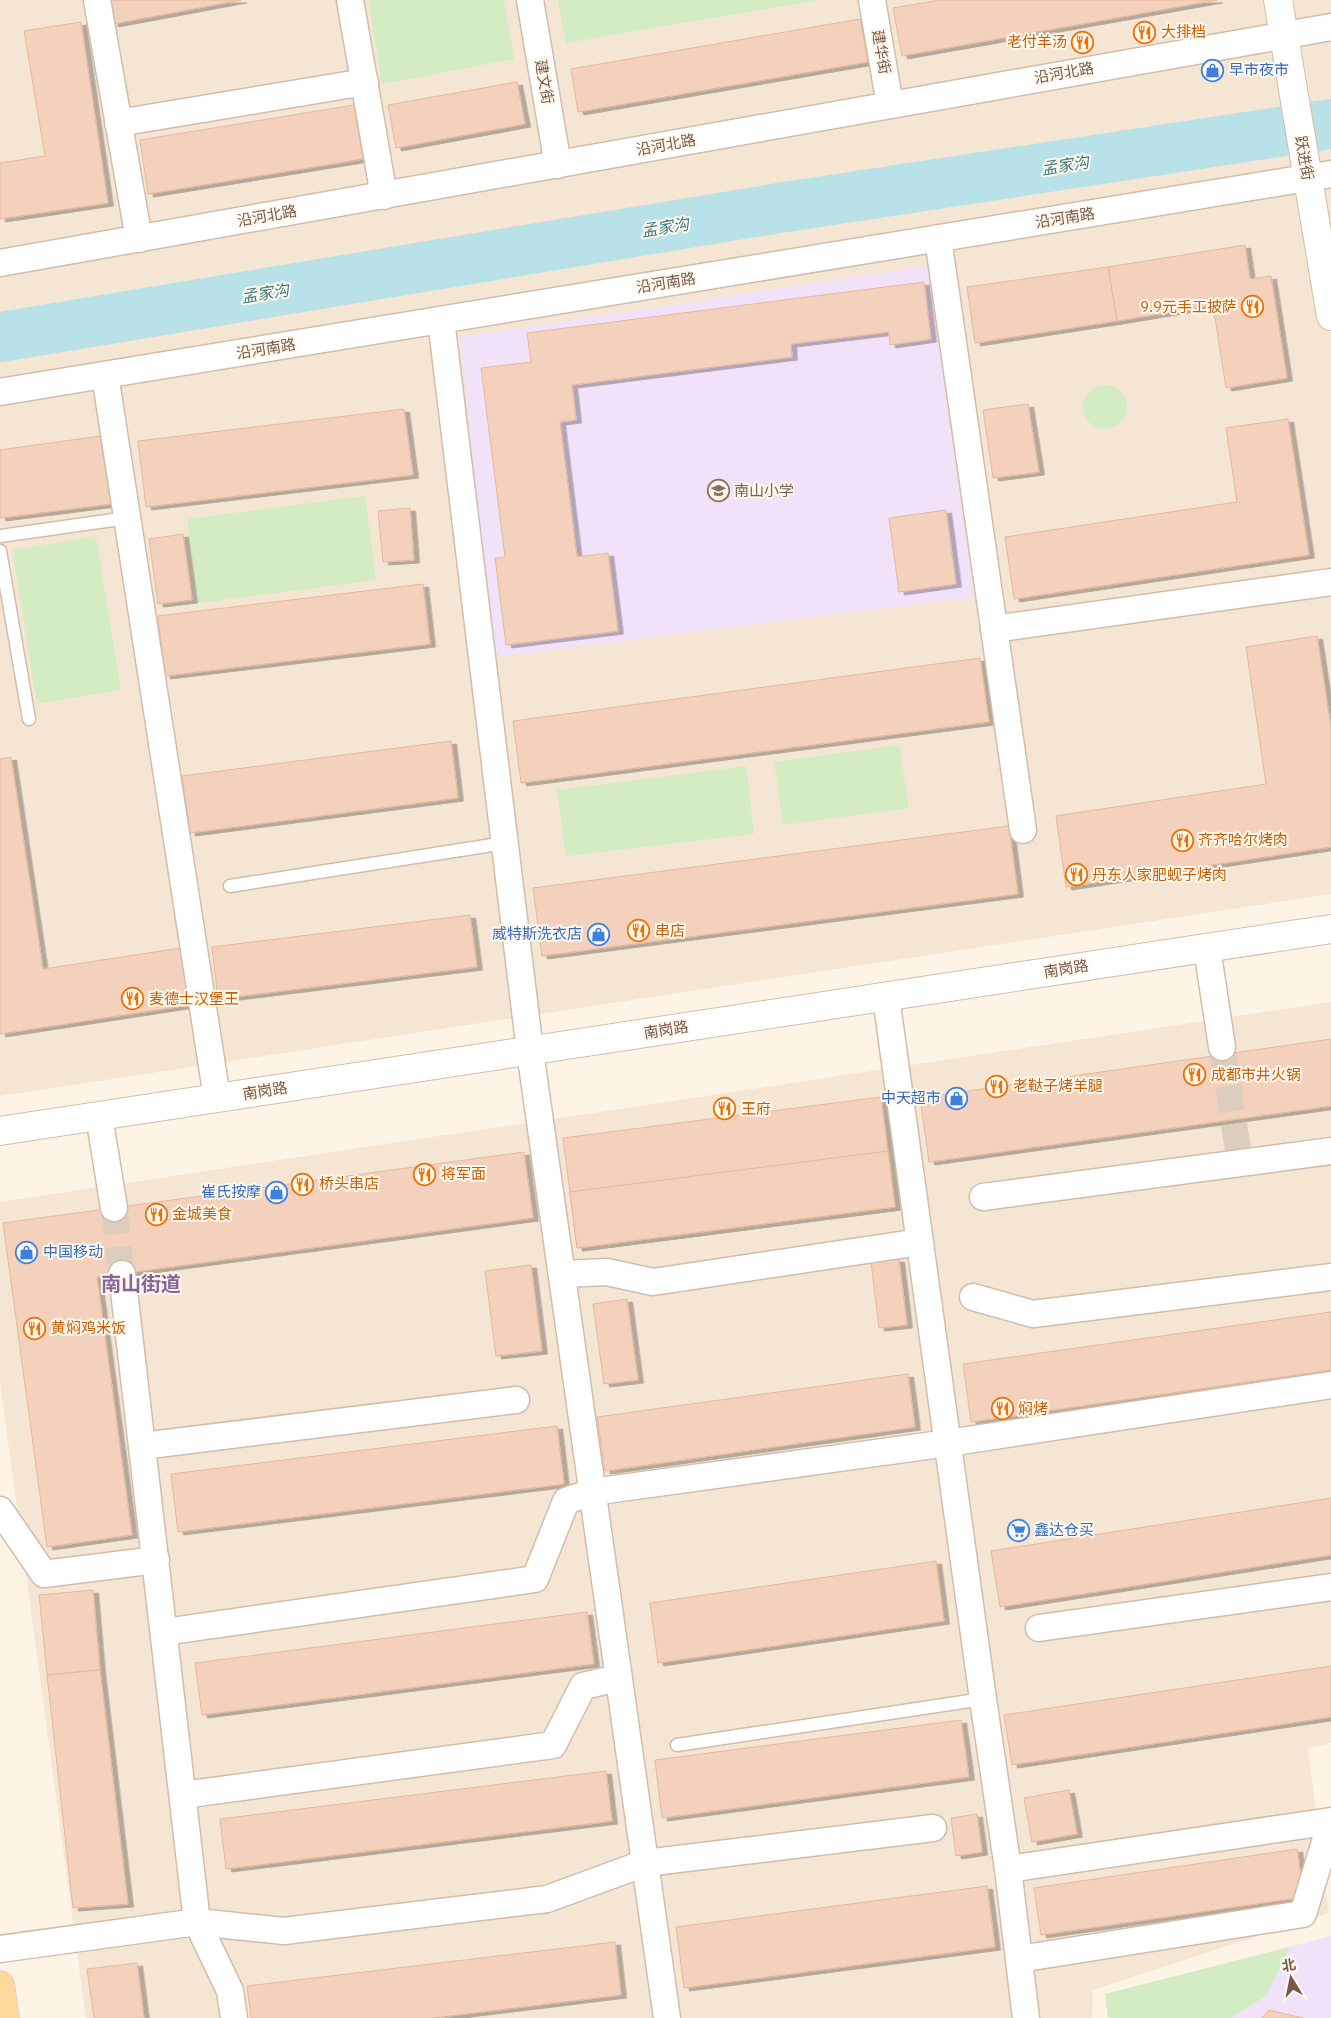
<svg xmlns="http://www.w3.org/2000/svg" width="1331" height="2018" font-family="'IBM Plex Sans','Noto Sans SC',sans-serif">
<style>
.residential{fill:#f5e5d3}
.education{fill:#f1e2fa}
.green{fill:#d4ecc3}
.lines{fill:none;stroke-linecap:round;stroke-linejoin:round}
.river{stroke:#b9e2e8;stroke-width:50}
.building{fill:#f4d1bc;stroke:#e8b79b;filter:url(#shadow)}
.minor-tunnel{stroke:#dccdbf;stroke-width:26;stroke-dasharray:26 13;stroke-linecap:butt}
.service-casing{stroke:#d2bdad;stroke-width:15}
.minor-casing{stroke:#d2bdad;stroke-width:29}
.tertiary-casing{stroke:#d2bdad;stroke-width:30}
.primary-casing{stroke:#dcd4d0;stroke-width:30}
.service{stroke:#fff;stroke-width:12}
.minor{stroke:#fff;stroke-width:26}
.tertiary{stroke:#fff;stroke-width:28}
.primary{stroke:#ffd89b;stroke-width:28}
.labels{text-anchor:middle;stroke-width:4;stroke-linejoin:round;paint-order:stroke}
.food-label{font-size:15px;fill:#c56008;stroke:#fff8ed;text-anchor:start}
.street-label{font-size:15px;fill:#785949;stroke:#fff8ed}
.shop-label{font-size:15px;fill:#366cbe;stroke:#fff8ed;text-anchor:start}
.education-label{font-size:15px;fill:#785e54;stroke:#fff8ed;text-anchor:start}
.water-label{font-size:16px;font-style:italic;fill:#3e7b85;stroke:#fff8ed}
.district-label{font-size:20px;font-weight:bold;fill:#88649c;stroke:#fff8ed}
</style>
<defs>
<filter id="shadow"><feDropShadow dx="5.5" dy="3" stdDeviation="0" flood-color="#0004"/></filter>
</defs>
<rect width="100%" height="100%" fill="#fdf4e6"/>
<g class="residential">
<polygon points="0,0 1331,0 1331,894 0,1096"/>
<polygon points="1331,1002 1331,1743 1308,1748 1329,1913 1093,1990 1092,2018 86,2018 0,1382 0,1202"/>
</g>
<g class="education">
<polygon points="927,266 974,597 494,657 460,337"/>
<polygon points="1331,1936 1331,2018 1108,2018 1105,1994"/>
</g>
<g class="green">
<polygon points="368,0 504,0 514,59 382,84"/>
<polygon points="558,0 818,0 566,43"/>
<circle cx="1105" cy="407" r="22"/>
<polygon points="365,496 376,580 198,603 187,519"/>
<polygon points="96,536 121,690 37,704 12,550"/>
<polygon points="899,745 909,808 783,825 774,762"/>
<polygon points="746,766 754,834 566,856 557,790"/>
<polygon points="1290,1947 1266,1996 1231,2018 1108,2018 1105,1994"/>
</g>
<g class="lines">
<polyline class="river" points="0,337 779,208 1331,124"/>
</g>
<g class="building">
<polygon points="108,0 241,0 113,24"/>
<polygon points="940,0 1217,0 902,56 893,8"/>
<polygon points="860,19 868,62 578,112 571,69"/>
<polygon points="81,22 108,203 0,219 0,163 45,156 24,31"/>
<polygon points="517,82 525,124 396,148 388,105"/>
<polygon points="354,105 363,159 148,194 140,140"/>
<polygon points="1245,245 1250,279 1271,276 1287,378 1226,388 1213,305 1117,321 1108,267"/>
<polygon points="1108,267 1117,321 975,343 967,287"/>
<polygon points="924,282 931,339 890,345 889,332 791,344 792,357 572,385 576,420 560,422 577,557 608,553 618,631 506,645 495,558 505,557 481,368 531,362 527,333"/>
<polygon points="1028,404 1039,472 993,478 983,410"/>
<polygon points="404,409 413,475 146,507 138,441"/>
<polygon points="1288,419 1309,555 1014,599 1005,537 1237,502 1226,428"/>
<polygon points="100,436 111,504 0,518 0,450"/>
<polygon points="410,508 414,560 383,562 378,511"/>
<polygon points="946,510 956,584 899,592 889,518"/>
<polygon points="183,534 192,600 158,604 149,539"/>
<polygon points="423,584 430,644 165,676 158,616"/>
<polygon points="1317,636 1331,728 1331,847 1066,887 1056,816 1266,784 1246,647"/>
<polygon points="980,658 989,722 521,783 513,721"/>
<polygon points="451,741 458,798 190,833 182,776"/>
<polygon points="11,757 43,969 181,948 189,1005 0,1034 0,759"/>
<polygon points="1009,826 1018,894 542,956 533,888"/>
<polygon points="470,915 477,967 218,999 212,947"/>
<polygon points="1331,1039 1331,1106 929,1162 920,1098"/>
<polygon points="881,1097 895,1207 577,1248 563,1138"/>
<polygon points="888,1151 895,1207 577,1248 570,1192"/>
<polygon points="524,1152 533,1218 97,1277 132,1535 47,1547 3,1223"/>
<polygon points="899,1259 907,1325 879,1328 871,1262"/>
<polygon points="531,1265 542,1351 496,1356 485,1271"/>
<polygon points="627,1299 638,1380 604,1384 593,1304"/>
<polygon points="1331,1312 1331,1370 971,1422 963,1364"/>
<polygon points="908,1374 915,1427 605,1471 597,1417"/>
<polygon points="557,1426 564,1484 178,1532 171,1474"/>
<polygon points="1331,1498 1331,1555 1000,1607 991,1551"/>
<polygon points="936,1561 944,1621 658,1663 650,1603"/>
<polygon points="93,1590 100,1670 47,1675 39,1595"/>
<polygon points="587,1612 594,1664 202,1715 195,1663"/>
<polygon points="1331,1666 1331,1717 1012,1765 1004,1715"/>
<polygon points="100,1670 128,1904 73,1908 47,1675"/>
<polygon points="961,1720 969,1777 662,1818 655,1760"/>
<polygon points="606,1771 612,1821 226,1869 220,1819"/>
<polygon points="1069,1790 1077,1834 1032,1842 1024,1798"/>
<polygon points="977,1814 982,1852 956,1856 951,1818"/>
<polygon points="1297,1849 1304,1897 1041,1935 1034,1888"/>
<polygon points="987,1886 995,1947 684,1988 676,1927"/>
<polygon points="615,1942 621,1995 433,2018 251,2018 247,1986"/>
<polygon points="137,1963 144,2018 94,2018 87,1969"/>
<polygon points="1269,2010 1303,2018 1262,2018"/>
</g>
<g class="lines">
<g class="minor-tunnel">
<polyline points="1222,1047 1240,1163"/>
<polyline points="114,1208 122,1274"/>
</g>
<defs>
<g id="service">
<polyline points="0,536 127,518"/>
<polyline points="0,551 29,719"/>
<polyline points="230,886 505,843"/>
<polyline points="677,1745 983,1699"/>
</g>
<g id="minor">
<polyline points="97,0 139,239"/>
<polyline points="350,0 384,196"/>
<polyline points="530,0 558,165"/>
<polyline points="872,0 890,105"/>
<polyline points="118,123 365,82"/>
<polyline points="938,238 1023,830"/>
<polyline points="0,263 1331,27"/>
<polyline points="441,320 530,1051 667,2018"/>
<polyline points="105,375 217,1098"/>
<polyline points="0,392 1331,174"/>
<polyline points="994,629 1331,582"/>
<polyline points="1207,948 1222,1047"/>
<polyline points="886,997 983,1699 1008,1869 1026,2018"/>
<polyline points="99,1116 114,1208"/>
<polyline points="983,1197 1331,1151"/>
<polyline points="122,1274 197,1922 230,1991 234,2018"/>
<polyline points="562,1274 607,1272 653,1282 920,1242"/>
<polyline points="973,1297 1033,1314 1331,1277"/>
<polyline points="142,1446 516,1400"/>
<polyline points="0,1510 44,1574 156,1560"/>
<polyline points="1039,1628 1331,1587"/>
<polyline points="164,1632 535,1579 566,1501 592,1492 948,1443 1331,1385"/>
<polyline points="183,1795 553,1745 583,1686 618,1678"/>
<polyline points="1008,1869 1331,1821"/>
<polyline points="0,1949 197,1922 284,1931 547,1899 645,1863 933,1828"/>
<polyline points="1019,1959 1303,1914 1331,1822"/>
</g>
<g id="tertiary">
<polyline points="1278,0 1331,316"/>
<polyline points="0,1131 1331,929"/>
</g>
<polyline id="primary" points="0,1985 5,2018"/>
</defs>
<use href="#service" class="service-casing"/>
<use href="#minor" class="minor-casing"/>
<use href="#tertiary" class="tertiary-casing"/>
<use href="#primary" class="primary-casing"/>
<use href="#service" class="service"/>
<use href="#minor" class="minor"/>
<use href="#tertiary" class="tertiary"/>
<use href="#primary" class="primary"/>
</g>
<defs>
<symbol id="restaurant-ring" viewBox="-11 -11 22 22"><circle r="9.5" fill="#fff8ed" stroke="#e8710a" stroke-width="1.5"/><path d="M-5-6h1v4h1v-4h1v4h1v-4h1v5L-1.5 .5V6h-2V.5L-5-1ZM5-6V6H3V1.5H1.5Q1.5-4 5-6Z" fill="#e8710a"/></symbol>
<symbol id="shop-ring" viewBox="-11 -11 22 22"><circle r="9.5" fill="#fff8ed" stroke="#3f7fe0" stroke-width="1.5"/><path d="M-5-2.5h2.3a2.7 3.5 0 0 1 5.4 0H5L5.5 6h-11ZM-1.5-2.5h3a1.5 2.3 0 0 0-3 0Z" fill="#3f7fe0"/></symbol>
<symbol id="school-ring" viewBox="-11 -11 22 22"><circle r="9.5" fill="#fff8ed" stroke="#8d6e63" stroke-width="1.5"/><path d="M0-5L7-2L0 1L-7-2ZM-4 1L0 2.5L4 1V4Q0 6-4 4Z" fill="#8d6e63"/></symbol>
<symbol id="supermarket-ring" viewBox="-11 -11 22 22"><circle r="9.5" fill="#fff8ed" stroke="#3f7fe0" stroke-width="1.5"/><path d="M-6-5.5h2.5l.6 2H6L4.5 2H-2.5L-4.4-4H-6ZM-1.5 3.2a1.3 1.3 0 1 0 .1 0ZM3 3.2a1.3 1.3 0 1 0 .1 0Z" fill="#3f7fe0"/></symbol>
</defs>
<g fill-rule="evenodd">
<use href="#restaurant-ring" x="1132" y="20" width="25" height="25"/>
<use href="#restaurant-ring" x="1070" y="30" width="25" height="25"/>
<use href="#shop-ring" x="1200" y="58" width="25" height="25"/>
<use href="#restaurant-ring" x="1240" y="294" width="25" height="25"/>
<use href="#school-ring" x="706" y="478" width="25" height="25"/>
<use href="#restaurant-ring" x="1170" y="828" width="25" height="25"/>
<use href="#restaurant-ring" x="1064" y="862" width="25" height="25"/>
<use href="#restaurant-ring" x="626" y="918" width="25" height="25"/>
<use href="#shop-ring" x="586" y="922" width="25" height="25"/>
<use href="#restaurant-ring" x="120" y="986" width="25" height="25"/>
<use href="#restaurant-ring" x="1182" y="1062" width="25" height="25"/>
<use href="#restaurant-ring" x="984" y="1074" width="25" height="25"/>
<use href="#shop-ring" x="944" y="1086" width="25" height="25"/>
<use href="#restaurant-ring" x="712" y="1096" width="25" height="25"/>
<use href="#restaurant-ring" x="412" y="1162" width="25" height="25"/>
<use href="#restaurant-ring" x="290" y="1172" width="25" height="25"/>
<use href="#shop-ring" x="264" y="1180" width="25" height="25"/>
<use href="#restaurant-ring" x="144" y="1202" width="25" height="25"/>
<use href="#shop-ring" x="14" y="1240" width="25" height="25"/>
<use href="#restaurant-ring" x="22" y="1316" width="25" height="25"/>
<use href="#restaurant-ring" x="990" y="1396" width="25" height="25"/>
<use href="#supermarket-ring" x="1006" y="1518" width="25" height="25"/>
</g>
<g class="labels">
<g class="food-label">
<text x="1161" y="37">大排档</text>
<text x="1067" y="47" text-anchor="end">老付羊汤</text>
<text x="1237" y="312" text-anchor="end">9.9元手工披萨</text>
<text x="1198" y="845">齐齐哈尔烤肉</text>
<text x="1092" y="880">丹东人家肥蚬子烤肉</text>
<text x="655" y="936">串店</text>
<text x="149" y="1004">麦德士汉堡王</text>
<text x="1211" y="1080">成都市井火锅</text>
<text x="1013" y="1091">老鞑子烤羊腿</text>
<text x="741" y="1114">王府</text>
<text x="441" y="1179">将军面</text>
<text x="319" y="1189">桥头串店</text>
<text x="172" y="1219">金城美食</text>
<text x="51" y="1333">黄焖鸡米饭</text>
<text x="1018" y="1414">焖烤</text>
</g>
<g class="street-label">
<text transform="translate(881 52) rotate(80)" y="5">建华街</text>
<text transform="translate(1064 73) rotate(-10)" y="5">沿河北路</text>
<text transform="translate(544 82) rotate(80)" y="5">建文街</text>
<text transform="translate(666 145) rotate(-10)" y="5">沿河北路</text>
<text transform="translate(1304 158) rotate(80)" y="5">跃进街</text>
<text transform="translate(267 216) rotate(-10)" y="5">沿河北路</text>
<text transform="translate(1065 218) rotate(-9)" y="5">沿河南路</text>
<text transform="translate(666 283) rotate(-9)" y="5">沿河南路</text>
<text transform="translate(266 349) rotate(-9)" y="5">沿河南路</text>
<text transform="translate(1066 969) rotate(-9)" y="5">南岗路</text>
<text transform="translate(666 1030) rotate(-9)" y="5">南岗路</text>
<text transform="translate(265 1091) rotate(-9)" y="5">南岗路</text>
</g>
<g class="shop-label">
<text x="1229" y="75">早市夜市</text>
<text x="582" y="939" text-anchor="end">威特斯洗衣店</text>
<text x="941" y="1103" text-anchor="end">中天超市</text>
<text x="261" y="1197" text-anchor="end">崔氏按摩</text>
<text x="43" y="1257">中国移动</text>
<text x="1034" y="1535">鑫达仓买</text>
</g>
<g class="education-label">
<text x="734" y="496">南山小学</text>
</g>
<g class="water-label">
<text transform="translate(1065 165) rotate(-9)" y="6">孟家沟</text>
<text transform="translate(665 227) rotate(-9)" y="6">孟家沟</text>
<text transform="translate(265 293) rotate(-9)" y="6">孟家沟</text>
</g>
<g class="district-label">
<text x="141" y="1291">南山街道</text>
</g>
</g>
<g transform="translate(1291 1978) rotate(350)" stroke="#fff8ed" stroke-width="4" paint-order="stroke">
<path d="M0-4L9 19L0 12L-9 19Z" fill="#785949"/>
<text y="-8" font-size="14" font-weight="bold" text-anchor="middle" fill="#785949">北</text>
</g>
</svg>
